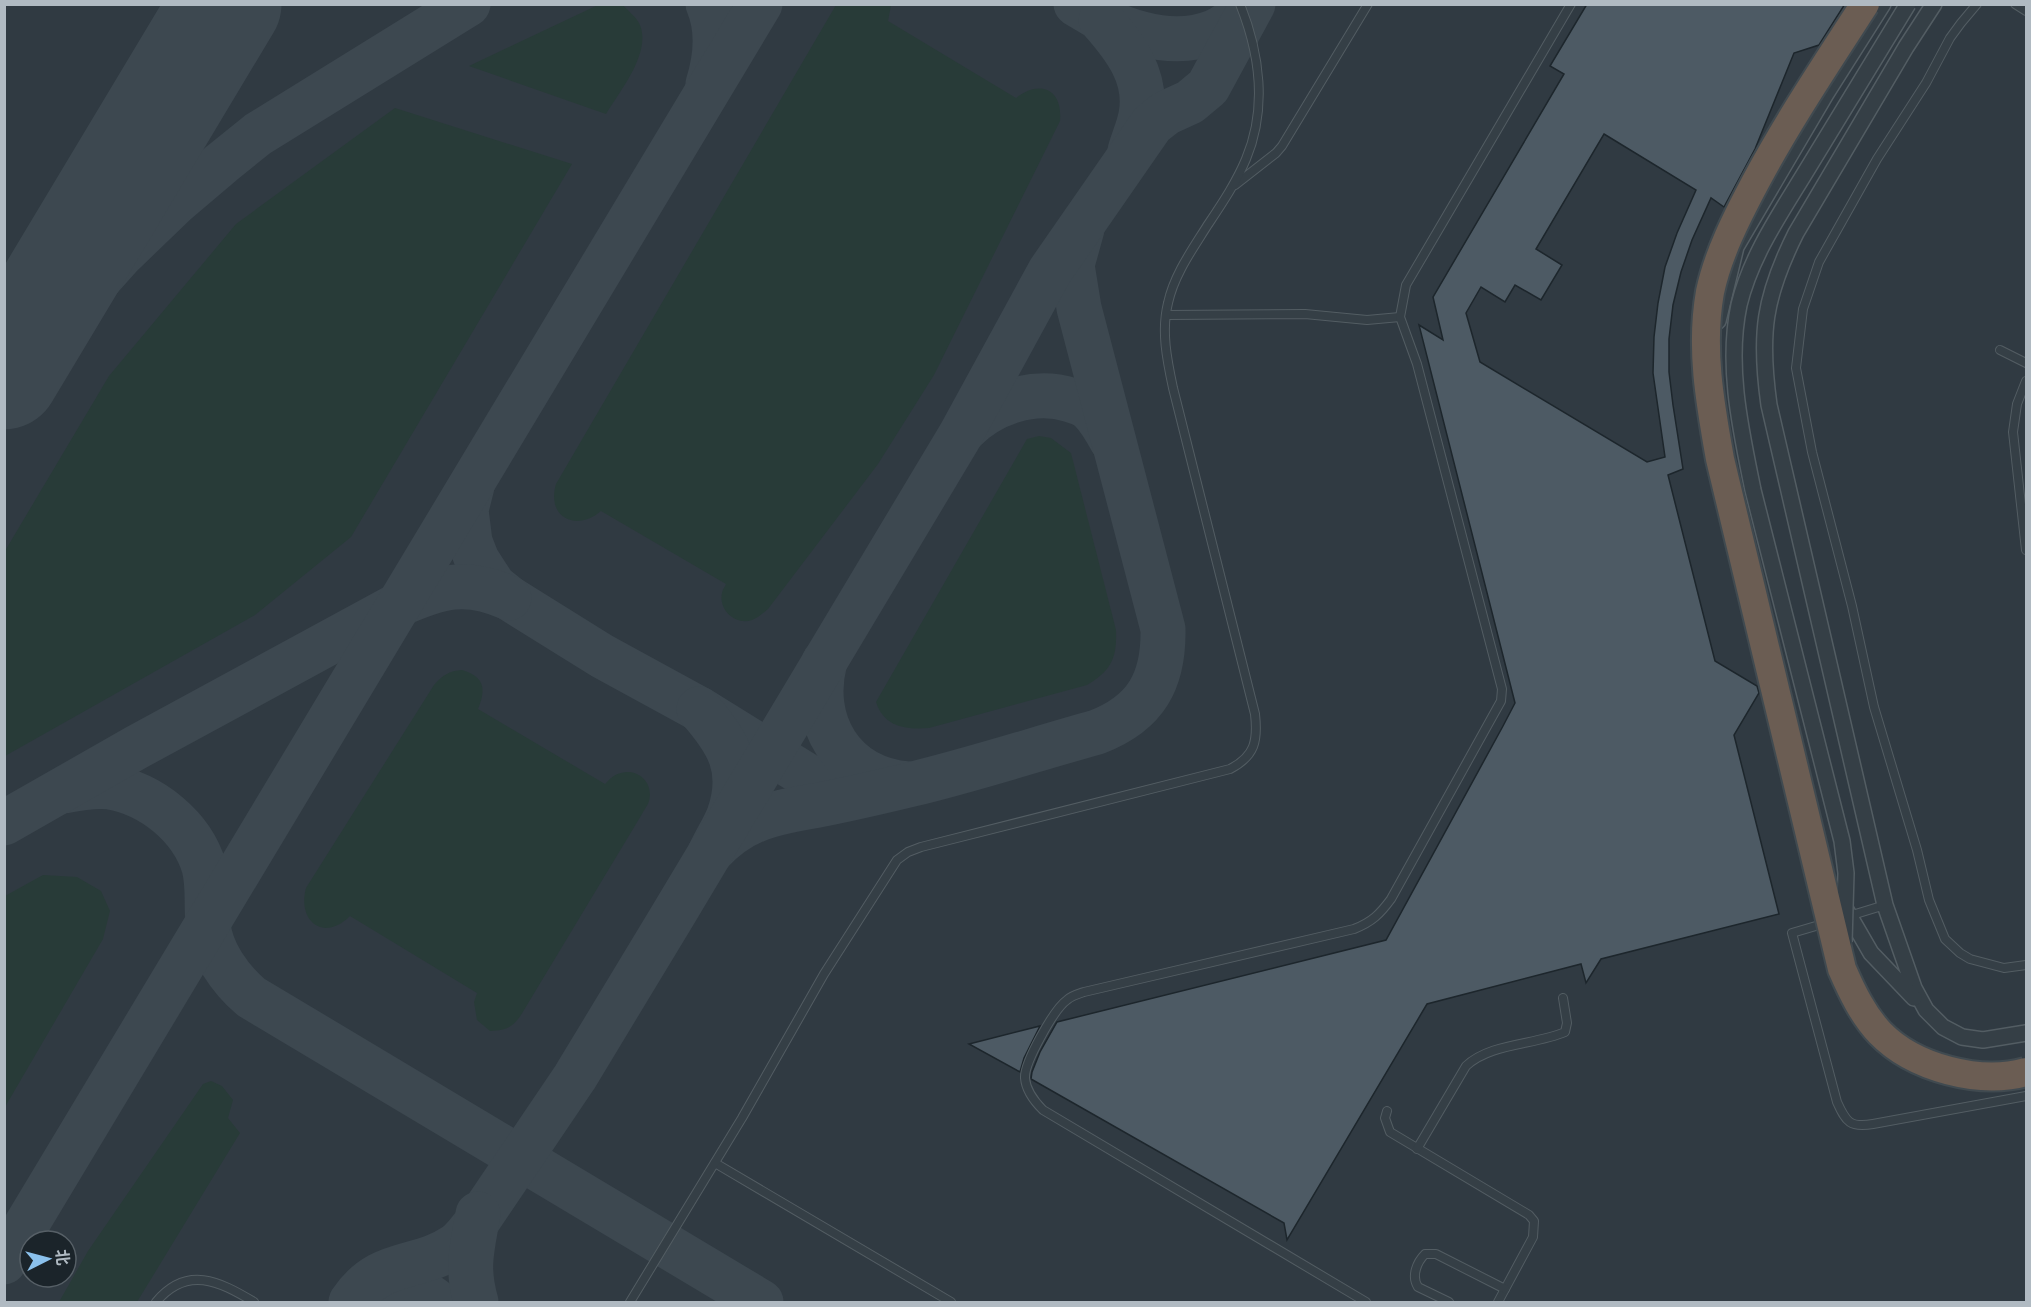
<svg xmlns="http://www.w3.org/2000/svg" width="2031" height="1307" font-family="'Public Sans','Noto Sans SC',sans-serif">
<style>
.airport{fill:#303a42;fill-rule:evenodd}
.green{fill:#283b38}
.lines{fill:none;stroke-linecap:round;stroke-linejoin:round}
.taxiway{stroke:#3d4850;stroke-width:45}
.runway{stroke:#3d4850;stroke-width:111}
.building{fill:#4d5a64;stroke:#1d262c;stroke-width:1.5;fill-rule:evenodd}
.lane-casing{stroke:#535d63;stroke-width:10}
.street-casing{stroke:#535d63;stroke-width:18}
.lane{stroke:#353f46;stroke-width:8}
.street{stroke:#353f46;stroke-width:15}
.street-bridge-casing{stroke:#535d63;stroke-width:18;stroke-linecap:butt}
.highway-bridge-casing{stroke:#404a50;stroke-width:32;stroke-linecap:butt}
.street-bridge{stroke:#353f46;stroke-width:15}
.highway-bridge{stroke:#6b5d53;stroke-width:28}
</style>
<rect width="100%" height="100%" fill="#222d35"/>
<path class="airport" d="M5,5H2026V1302H5ZM30,1241H66V1277H30Z"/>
<g class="green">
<path d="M598,5H623C627,10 636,17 639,23C653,51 620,91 606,114L469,66Z"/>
<path d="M836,5H891L888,21L1016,98C1040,79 1063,89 1060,121L934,375L878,464L768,609C763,613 758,618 752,620C736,626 718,610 722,593C722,590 725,587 726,584L601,511C577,532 546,518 556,484Z"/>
<polygon points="395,108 572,164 351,537 255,615 5,756 5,551 109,376 236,224"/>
<path d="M1039,436L1051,438L1071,453L1116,630C1117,659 1111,670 1087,685L929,728C906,730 884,727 876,702L1027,439Z"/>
<path d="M462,670C485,677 486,689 478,709L605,784C610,779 613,775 621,773C638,768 654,783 649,801C648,805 644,810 642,814L521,1015C512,1028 506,1030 490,1031L477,1020L474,1002L477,993L350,916C324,942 297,922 306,888L434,685C443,675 449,671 462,670Z"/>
<polygon points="43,875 77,877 101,891 110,911 103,939 5,1107 5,896"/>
<polygon points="211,1081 222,1086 233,1100 228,1118 240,1133 137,1302 59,1302 88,1251 203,1084"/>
</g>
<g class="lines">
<g class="taxiway">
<path d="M708,4C719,30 716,58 708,84"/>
<path d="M1076,4C1115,29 1168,50 1214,32C1228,26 1240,15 1251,4"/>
<path d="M1101,20C1125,47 1148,77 1141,115C1139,127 1133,140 1130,151"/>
<polyline points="4,295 52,294 78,282 99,269"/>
<polyline points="4,394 78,303 121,255 176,202 222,163 258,134 468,4"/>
<path d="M964,430C991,403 1033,388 1071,400C1078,402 1086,405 1091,410C1100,419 1106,430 1112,441"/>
<polyline points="472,486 466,510 470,542 477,560 486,574 494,586 509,598 602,656 699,709 809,777 837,791 848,793 863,793"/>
<path d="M824,662L825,661C809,722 842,778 908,784"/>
<path d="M699,709C728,742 745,769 729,815C724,828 716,840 710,853C745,815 777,813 824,804C854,798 884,791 913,784C975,769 1036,749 1097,732C1146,713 1164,681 1163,629L1079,308L1072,265L1082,229"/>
<path d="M64,791C79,788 95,785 110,787C152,794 192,827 204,867C209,886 206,904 208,923C210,951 230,979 251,997L761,1302"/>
<path d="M4,823L137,747L400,604C441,586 466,579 509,598"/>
<polyline points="4,1262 760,4"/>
<path d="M365,1299C379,1291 401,1283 417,1289C424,1292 431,1298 437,1302"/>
<path d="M351,1302C380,1258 418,1271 455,1246C464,1240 470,1230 477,1222L575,1077L673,915L961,434L1050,271L1152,124L1166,113L1190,102L1208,87L1253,4"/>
<path d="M476,1302C466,1267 472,1249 478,1214"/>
</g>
<polyline class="runway" points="4,374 226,4"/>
</g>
<g class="building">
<path d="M1587,4H1845L1819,45L1794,53L1755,149L1724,207L1711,198L1692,240L1681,272L1673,305L1669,339V372L1673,405L1683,469L1668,475L1715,661L1757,686L1759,693L1734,735L1779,914L1601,959L1586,983L1581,964L1427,1004L1287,1240L1284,1223L1031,1079L1032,1072L1040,1052L1057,1022L1386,940L1503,726L1515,703L1419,325L1443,340L1433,297L1564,74L1550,66ZM1604,134L1696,190L1677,233L1665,267L1658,303L1654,337L1653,373L1665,457L1647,462L1480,362L1466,313L1481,287L1505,302L1515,285L1541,300L1562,265L1536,249Z"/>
<polygon points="1040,1026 1024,1058 1020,1072 969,1044"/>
</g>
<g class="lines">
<defs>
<g id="lane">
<polyline points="1977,4 1961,23 1950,38 1926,83 1877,159 1819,262 1803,309 1796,368 1812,452 1852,606 1874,707 1917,850 1929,900 1945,939 1960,953 1970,959 2004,968 2026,965"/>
<polyline points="2015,4 2026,11"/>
<polyline points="1235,185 1276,153 1282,146 1368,4"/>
<polyline points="1166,315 1305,314 1367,320 1400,317"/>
<polyline points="2000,350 2026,363"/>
<polyline points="2026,381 2017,404 2013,432 2026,550"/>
<polyline points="1849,916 1885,905"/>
<path d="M1826,923L1792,933L1837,1102C1846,1122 1850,1128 1873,1124L2026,1096"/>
<polyline points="1387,1111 1385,1118 1390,1132 1529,1215 1534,1221 1533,1237 1498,1302"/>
<path d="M1417,1149L1466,1066C1490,1043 1535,1045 1565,1032L1567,1023L1563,998"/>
<polyline points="715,1163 951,1302"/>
<path d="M156,1302C187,1265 219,1281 254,1302"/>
<path d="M630,1302L742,1118L824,974L897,860L908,852L921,847L1230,769C1255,756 1258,741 1255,714L1173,388C1167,360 1161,331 1168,303C1174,275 1192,250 1207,226C1221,205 1236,183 1246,159C1267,109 1260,54 1240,4"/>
<path d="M1366,1302L1043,1110C1034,1101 1026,1091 1025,1078C1024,1063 1054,1009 1067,1000C1071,996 1078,994 1084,992L1354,929C1372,922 1380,914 1391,899L1501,701L1502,689L1417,364L1400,317L1406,285L1571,4"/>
<path d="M1449,1302L1418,1287C1411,1276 1417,1262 1425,1254H1436L1505,1289"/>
</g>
<g id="street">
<path d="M1934,4L1906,47L1796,233C1764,297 1759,334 1769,405L1885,905L1914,988L1926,1010L1943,1027L1962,1037L1983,1040L2026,1033"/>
<polyline points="1718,321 1736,247 1826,94 1883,4"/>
<polyline points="1842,903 1871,953 1914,998"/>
</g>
</defs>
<use href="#lane" class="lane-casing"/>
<use href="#street" class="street-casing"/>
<use href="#lane" class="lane"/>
<use href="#street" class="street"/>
<defs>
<path id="street-bridge" d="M1844,942L1846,873L1842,841L1753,490C1741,431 1726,366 1739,305C1751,255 1782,211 1808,168C1841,113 1875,59 1908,4"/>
<path id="highway-bridge" d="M1865,4C1827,63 1788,121 1755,183C1737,217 1718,254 1710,292C1700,348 1710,403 1720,459L1842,969C1852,992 1863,1015 1880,1033C1914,1068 1980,1085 2026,1072"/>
</defs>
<use href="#street-bridge" class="street-bridge-casing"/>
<use href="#highway-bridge" class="highway-bridge-casing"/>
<use href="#street-bridge" class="street-bridge"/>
<use href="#highway-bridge" class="highway-bridge"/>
</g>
<rect width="2031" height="1307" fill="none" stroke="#b0bac2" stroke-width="12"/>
<g transform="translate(48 1259) rotate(84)"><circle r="28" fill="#1b242a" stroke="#576067" stroke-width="1.5"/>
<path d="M0-4.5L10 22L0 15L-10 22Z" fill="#8bc1ec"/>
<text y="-9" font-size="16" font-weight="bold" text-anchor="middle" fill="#b0bac2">北</text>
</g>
</svg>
